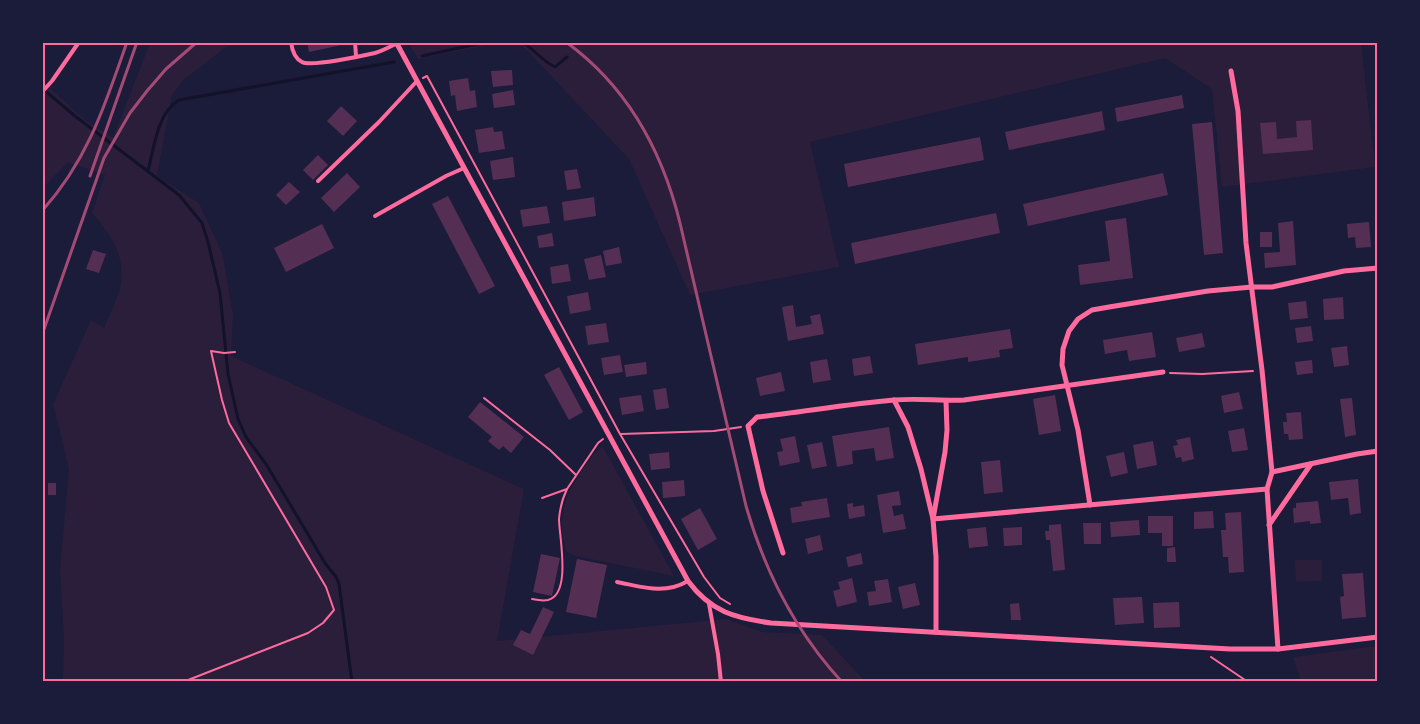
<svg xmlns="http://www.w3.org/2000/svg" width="1420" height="724" font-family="Poppins,sans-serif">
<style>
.green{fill:#2a1e3b}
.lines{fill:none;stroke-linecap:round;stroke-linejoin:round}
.stream{stroke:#12122b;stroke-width:3}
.building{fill:#542f53}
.path{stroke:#ff6b9d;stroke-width:2}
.service{stroke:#ff6b9d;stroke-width:4}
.minor{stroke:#ff6b9d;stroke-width:5}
.rail{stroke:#a44b75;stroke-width:3}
.neatline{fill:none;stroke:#ff6b9d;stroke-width:2}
</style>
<rect width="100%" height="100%" fill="#1b1b3a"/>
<g class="green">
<path d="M150,43H235L225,48L183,80L172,95L157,176L199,203L223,255L233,316L231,356L524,489L497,641L726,619L762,632L822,635L865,681H63L64,637L60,569L69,469L53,404L91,320L104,328C109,315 119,297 121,283C125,255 110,233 92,213L105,175L68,162L43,188V82L85,120L113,138Z"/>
<polygon points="409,43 499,43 418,59"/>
<polygon points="504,43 1361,43 1375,167 1222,187 1212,89 1165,58 810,142 839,267 690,295 629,159 523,46"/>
<path d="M603,447L674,576L575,556L567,552C554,520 567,493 584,467C590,459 594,451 603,447Z"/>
<polygon points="1295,560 1322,560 1322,581 1296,582"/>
<polygon points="1377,646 1377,681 1301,681 1293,657"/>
</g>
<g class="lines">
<g class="stream">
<path d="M522,42C534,49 542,61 555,67L567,57"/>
<polyline points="422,56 487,42"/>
<polyline points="43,89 75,116 179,195 202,223 208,242 220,293 228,374 238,419 246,437 266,464 325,563 336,577 339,584 352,682"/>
<path d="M148,171C154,148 157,113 179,100L394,62"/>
</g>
</g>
<g class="building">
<polygon points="307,42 351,42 351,43 309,52"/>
<polygon points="512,70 513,85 493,87 491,71"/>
<polygon points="468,78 470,91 475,90 477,107 457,111 455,95 451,96 449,81"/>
<polygon points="513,90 515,105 494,108 492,94"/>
<polygon points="1182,95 1184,108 1117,122 1115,108"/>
<polygon points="341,106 357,121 343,136 327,121"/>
<polygon points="1102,111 1105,130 1009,150 1005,132"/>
<polygon points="1311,120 1313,150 1263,154 1260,123 1276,122 1277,139 1297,137 1296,121"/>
<polygon points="1212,122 1223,253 1204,255 1192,124"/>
<polygon points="493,127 494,132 502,131 505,149 479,153 475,130"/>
<polygon points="980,137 984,160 848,187 844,164"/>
<polygon points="318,155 328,165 313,180 303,170"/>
<polygon points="513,157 515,177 493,180 490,161"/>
<polygon points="577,169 581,188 567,190 564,171"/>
<polygon points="347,173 360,187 334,212 321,198"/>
<polygon points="1163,173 1168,195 1028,226 1023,204"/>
<polygon points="289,182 300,192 286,205 276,195"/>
<polygon points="448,196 495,286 479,294 432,204"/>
<polygon points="594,197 596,216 564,221 562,202"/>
<polygon points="547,206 550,223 523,227 520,210"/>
<polygon points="996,213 1000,233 855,264 851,243"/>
<polygon points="1126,218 1133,278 1080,285 1078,265 1110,261 1105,221"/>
<polygon points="1293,221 1296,265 1265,268 1264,253 1280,252 1278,223"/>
<polygon points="1369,222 1371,247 1356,248 1355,237 1348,238 1347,224"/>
<polygon points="322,224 334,248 286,272 274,248"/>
<rect x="1260" y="232" width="12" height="15"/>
<polygon points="552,233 554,246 539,248 537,236"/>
<polygon points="619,247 622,263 606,266 603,251"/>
<polygon points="93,250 106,254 99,273 86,269"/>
<polygon points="601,255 606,277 589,280 584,259"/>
<polygon points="568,264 571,281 552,284 550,267"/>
<polygon points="588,292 591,310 570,314 567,296"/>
<polygon points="1343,297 1344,319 1324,320 1323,299"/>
<polygon points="1306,301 1308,318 1290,320 1288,303"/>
<polygon points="793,305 796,327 812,324 810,316 820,314 824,334 788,341 782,307"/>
<polygon points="606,323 609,342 588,345 585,326"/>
<polygon points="1311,326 1313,341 1297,343 1295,328"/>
<polygon points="1010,329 1013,348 999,350 1000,357 968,362 968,357 918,365 915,344"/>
<polygon points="1152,332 1156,357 1129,361 1127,350 1105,354 1103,340"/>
<polygon points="1202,333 1205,347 1179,352 1176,338"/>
<polygon points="1347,346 1349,365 1334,367 1331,348"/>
<polygon points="620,355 623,372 604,375 601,358"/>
<polygon points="870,356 873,373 854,376 852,359"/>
<polygon points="827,359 831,380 813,383 810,362"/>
<polygon points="1312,360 1313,373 1297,375 1295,362"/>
<polygon points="646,362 647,374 626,377 624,365"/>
<polygon points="559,367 583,412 569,420 544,375"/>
<polygon points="781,372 785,391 760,396 756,378"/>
<polygon points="666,388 669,408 656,410 653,390"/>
<polygon points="1239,392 1243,409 1224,413 1221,396"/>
<polygon points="641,395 644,411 622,415 619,398"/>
<polygon points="1055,395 1061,431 1039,435 1033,399"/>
<polygon points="1352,398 1356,435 1345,437 1340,399"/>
<polygon points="480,402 524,437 511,453 503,446 499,450 488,441 492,437 468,417"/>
<polygon points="1375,408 1378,408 1378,423 1376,423"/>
<polygon points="1301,412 1303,439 1289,440 1288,434 1284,434 1283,422 1287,422 1286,413"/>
<polygon points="889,427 894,458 876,461 874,448 852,451 853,464 837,467 832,436"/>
<polygon points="1244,428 1248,450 1232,452 1228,431"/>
<polygon points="795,436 800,462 780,466 777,452 783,451 780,439"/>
<polygon points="1190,437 1194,459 1182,462 1181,457 1176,458 1173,446 1178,445 1176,440"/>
<polygon points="1153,441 1157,465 1137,469 1133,445"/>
<polygon points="822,442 827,466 812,469 807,445"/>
<polygon points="669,452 670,468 651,470 649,454"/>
<polygon points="1124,452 1128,473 1111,477 1106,456"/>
<polygon points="1000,460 1003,492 984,494 981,462"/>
<polygon points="1358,479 1361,513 1350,515 1348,498 1331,500 1329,482"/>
<polygon points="684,480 685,496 663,498 662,482"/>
<rect x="48" y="483" width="8" height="12"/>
<polygon points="899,491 901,505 892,506 894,516 903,514 906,529 883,533 877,495"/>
<polygon points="827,498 830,517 792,523 790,508 802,506 801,502"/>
<polygon points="1318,501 1321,523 1310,524 1310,521 1294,523 1293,508 1296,508 1296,503"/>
<polygon points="853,503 853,507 864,505 865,516 849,519 847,504"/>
<polygon points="700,508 717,539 698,550 681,519"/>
<polygon points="1213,511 1214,528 1194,529 1194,512"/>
<polygon points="1241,512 1244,572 1229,573 1228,557 1223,557 1221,530 1226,530 1225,513"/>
<polygon points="1148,516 1173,516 1173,546 1162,546 1162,533 1148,533"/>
<polygon points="1139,520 1140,535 1111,537 1110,522"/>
<polygon points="1083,523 1101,523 1101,544 1084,544"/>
<polygon points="1061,524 1065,570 1053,571 1050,540 1046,540 1045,531 1049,531 1049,525"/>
<polygon points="986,527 988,546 969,548 967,529"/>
<polygon points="1022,527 1022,545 1004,546 1003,528"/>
<polygon points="820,535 823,550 808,554 805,539"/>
<polygon points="1175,547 1176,562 1167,562 1167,548"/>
<polygon points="861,553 863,564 848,567 846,557"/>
<polygon points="541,554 560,558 552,596 533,592"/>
<polygon points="577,559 607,565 596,618 566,612"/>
<polygon points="1363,573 1366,617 1342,619 1340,597 1344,596 1342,574"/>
<polygon points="852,578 857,602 837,607 833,591 840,589 838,582"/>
<polygon points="888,579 892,602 869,606 867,592 876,591 874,581"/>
<polygon points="915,583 920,605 903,609 898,587"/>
<polygon points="1142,597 1144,623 1115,625 1113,598"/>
<polygon points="1179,602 1180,627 1154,628 1153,603"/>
<polygon points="1019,603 1021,620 1011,620 1010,604"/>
<polygon points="543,607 554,612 533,655 513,645 521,630 530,634"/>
</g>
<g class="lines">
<g class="path">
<polyline points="423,78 427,76 620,434 704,577 720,598 730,604"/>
<polyline points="1170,373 1202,374 1253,371"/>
<polyline points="484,398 550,450 576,475"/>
<polyline points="621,434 714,431 741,427"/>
<polyline points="542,498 567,489 598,443 603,439"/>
<path d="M532,599C537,600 543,601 548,600C572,594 559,536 559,519C560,508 562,499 567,489"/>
<polyline points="1211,657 1248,682"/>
<polyline points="183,682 308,633 323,623 334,610 326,587 229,423 222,400 211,351 224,353 235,352"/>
</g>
<g class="service">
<path d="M291,42C292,50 294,58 302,62C311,67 362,56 375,53C382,51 389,47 396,44"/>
<polyline points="355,42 356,56"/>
<polyline points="42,92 52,81 79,42"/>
<polyline points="318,181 379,122 417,81"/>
<polyline points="375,216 446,176 464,168"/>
<path d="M617,582C643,587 664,595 688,581"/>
<polyline points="709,604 718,654 721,682"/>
</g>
<g class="minor">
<path d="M396,42L688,581C711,612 735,618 771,623L1230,649H1278L1378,637"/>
<polyline points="1231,71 1238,111 1246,243 1262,370 1272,472 1267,489 1278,649"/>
<polyline points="894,400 908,427 921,469 933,519 936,557 936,632"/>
<polyline points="946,401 947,430 945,452 933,519 1267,489"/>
<polyline points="1272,472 1357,454 1378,451"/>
<polyline points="1090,505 1078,430 1062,365 1063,349 1069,331 1078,319 1092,310 1109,307 1208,291 1252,287 1272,287 1344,271 1378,268"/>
<polyline points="1269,525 1311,464"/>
<path d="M783,553L763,491L748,426L757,417C802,412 848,404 894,400C918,398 941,401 964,400L1163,372"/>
</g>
<g class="rail">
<path d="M566,42C628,87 662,150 680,223L746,506C765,572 795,631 842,682"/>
<polyline points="90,176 137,42"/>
<path d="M42,211C88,160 105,105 127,42"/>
<polyline points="42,335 104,158 130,113 147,91 166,69 197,42"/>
</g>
</g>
<rect width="1420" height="724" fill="none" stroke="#1b1b3a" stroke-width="88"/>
<rect x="44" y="44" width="1332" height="636" class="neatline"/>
</svg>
